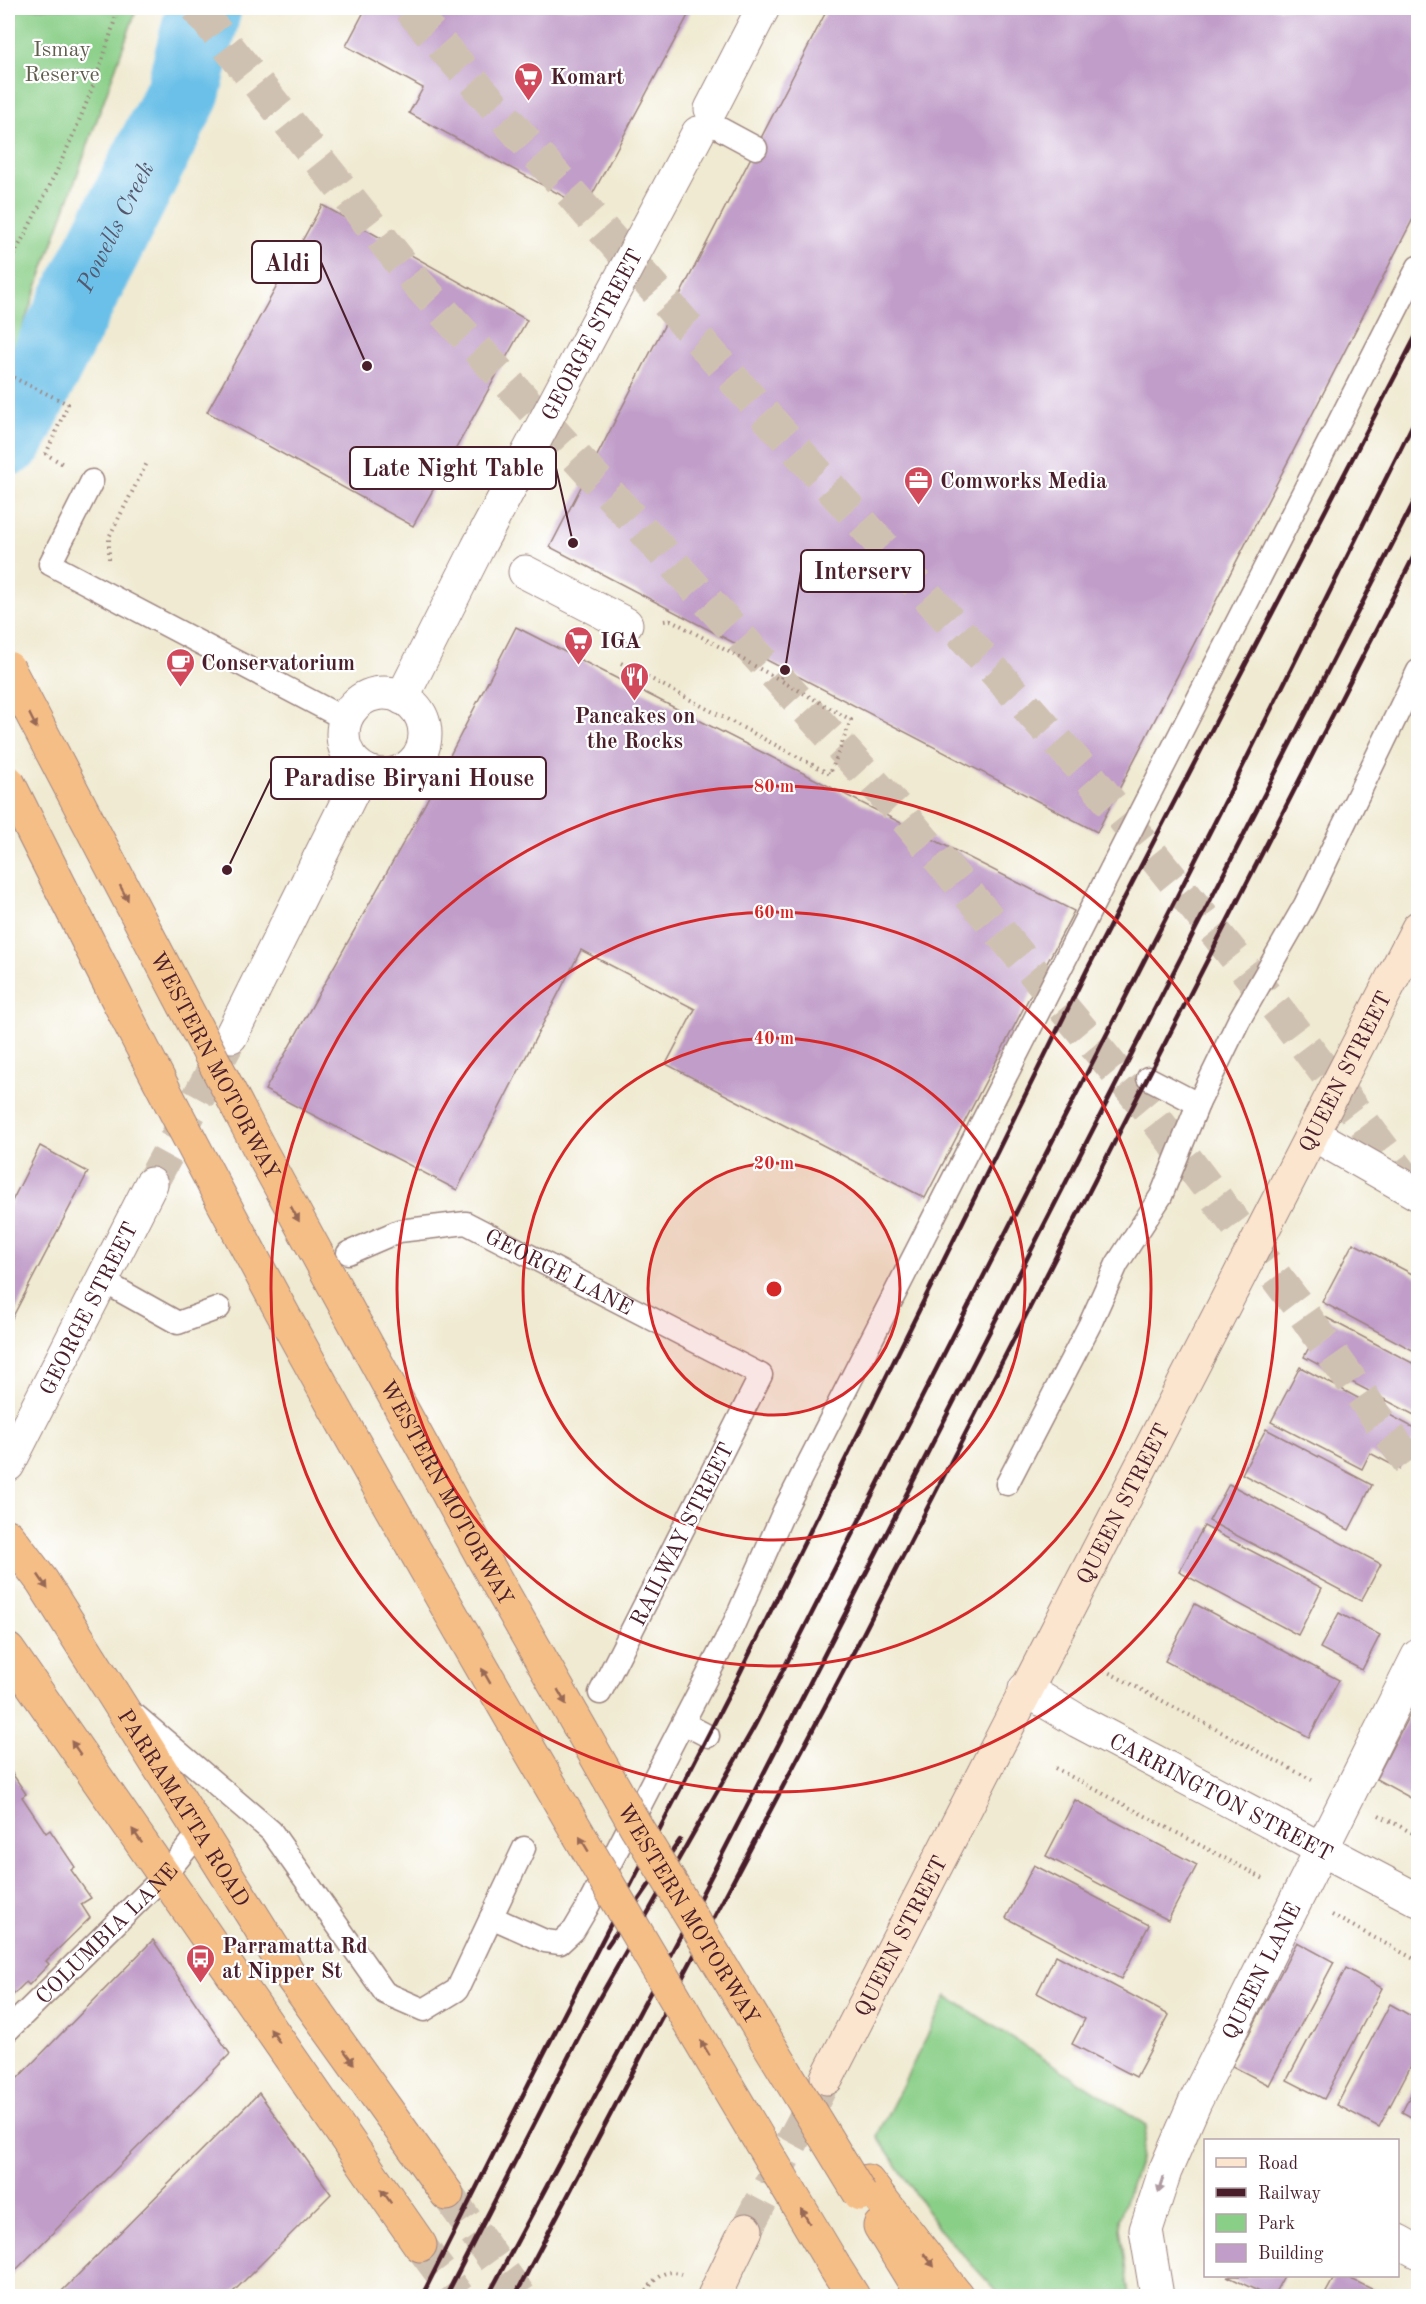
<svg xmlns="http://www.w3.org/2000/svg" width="1426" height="2304" font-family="'Old Standard TT',serif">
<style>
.green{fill:#8acf88;stroke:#6a775a;stroke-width:1.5}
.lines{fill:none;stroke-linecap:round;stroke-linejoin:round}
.river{stroke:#6bc0e8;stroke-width:75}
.building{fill:#c19ec9}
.street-tunnel{stroke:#cfc1b1;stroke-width:33;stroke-dasharray:33 16;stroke-linecap:butt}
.secondary-tunnel{stroke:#cfc1b1;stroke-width:33;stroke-dasharray:33 16;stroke-linecap:butt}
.highway-tunnel{stroke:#cfc1b1;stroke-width:33;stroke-dasharray:33 16;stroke-linecap:butt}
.lane-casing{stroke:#9d847e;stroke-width:25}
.street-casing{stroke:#9d847e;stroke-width:35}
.secondary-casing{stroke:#9d847e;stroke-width:35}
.highway-casing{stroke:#9d847e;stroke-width:35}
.path{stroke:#9d847e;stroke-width:4;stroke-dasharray:1.5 4.5;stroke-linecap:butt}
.lane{stroke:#fff;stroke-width:22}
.street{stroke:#fff;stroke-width:33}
.secondary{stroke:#fbe5cf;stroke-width:33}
.highway{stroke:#f6be87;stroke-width:33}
.rail{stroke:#4a1f2b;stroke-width:4.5}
.highway-bridge-casing{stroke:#9d847e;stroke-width:35;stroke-linecap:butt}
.highway-bridge{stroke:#f6be87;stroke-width:33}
.oneway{fill:#976754}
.oneway2{fill:#ae9aa0}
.ring{fill:none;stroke:#d62828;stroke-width:3}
.labels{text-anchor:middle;stroke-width:4.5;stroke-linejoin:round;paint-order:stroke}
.park-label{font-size:22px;fill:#605d4c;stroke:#fff}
.poi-label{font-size:22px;font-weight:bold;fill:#4a1f2b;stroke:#fff;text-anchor:start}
.street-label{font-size:22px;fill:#4a1f2b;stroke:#fff}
.water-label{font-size:24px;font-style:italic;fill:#56576d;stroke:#fff}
.centre{fill:#d62828;stroke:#fff;stroke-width:3}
.ring-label{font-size:18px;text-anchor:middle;font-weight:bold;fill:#d62828;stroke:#fff;stroke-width:4.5;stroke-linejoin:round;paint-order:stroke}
.leader{fill:none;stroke:#4a1f2b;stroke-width:2}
.callout-dot{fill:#4a1f2b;stroke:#fff;stroke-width:2}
.callout{fill:#fff;stroke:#4a1f2b;stroke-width:2}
.callout-label{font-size:24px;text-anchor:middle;font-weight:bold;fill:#4a1f2b}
</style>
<rect width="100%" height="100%" fill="#fff"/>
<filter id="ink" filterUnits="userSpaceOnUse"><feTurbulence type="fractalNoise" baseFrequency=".0167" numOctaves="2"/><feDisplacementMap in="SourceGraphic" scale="12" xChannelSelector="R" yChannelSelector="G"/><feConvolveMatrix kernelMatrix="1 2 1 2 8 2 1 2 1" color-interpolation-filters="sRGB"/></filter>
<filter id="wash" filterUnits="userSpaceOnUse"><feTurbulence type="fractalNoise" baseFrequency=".008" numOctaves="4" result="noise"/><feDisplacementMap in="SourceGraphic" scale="24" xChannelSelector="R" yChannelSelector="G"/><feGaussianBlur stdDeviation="1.35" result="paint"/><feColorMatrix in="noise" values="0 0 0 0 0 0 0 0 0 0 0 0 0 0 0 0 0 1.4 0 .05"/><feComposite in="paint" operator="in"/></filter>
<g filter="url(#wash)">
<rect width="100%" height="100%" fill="#f0ead2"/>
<g class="green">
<polygon points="8,8 137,8 8,368"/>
<polygon points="947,1996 1147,2125 1141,2157 1119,2219 1129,2296 1001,2296 940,2230 877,2136"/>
</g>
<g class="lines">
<path class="river" id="s1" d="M8,438L183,92L204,8"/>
</g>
<g id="blocks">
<g class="building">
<polygon points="366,8 692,8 585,208 409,113 423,88 346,46"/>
<polygon points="828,8 1418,8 1418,209 1097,832 550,547"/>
<polygon points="322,205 527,320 413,526 207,412"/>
<polygon points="516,627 1074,911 925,1198 666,1064 695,1009 581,950 457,1190 265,1090 425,804"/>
<polygon points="40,1146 88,1172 8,1326 8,1209"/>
<polygon points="1353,1243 1418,1277 1418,1353 1322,1302"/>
<polygon points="1325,1317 1418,1366 1418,1417 1304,1357"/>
<polygon points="1300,1367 1418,1430 1400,1469 1370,1453 1362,1469 1271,1422"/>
<polygon points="1266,1429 1372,1485 1349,1530 1242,1474"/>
<polygon points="1229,1484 1381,1564 1361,1601 1209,1521"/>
<polygon points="1204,1526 1322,1588 1298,1635 1179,1572"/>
<polygon points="1195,1604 1339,1680 1309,1737 1165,1661"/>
<polygon points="1339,1613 1380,1635 1362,1670 1320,1648"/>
<polygon points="1418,1698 1418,1802 1376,1779"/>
<polygon points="8,1767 26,1794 22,1797 46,1833 50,1830 75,1867 71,1870 91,1898 81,1904 90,1918 46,1961 49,1964 29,1985 26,1982 8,2000"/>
<polygon points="1075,1800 1197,1865 1168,1920 1046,1856"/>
<polygon points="1034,1865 1149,1925 1121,1979 1006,1918"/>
<polygon points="153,1940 230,2054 8,2278 8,2088"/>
<polygon points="1297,1942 1334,1962 1269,2085 1232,2066"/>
<polygon points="1056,1955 1169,2015 1136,2077 1072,2044 1085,2019 1037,1993"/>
<polygon points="1346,1968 1382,1988 1324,2099 1287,2080"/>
<polygon points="1390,2004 1418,2020 1418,2052 1379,2127 1337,2105"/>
<polygon points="1418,2081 1418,2121 1402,2112"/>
<polygon points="259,2093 331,2194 229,2296 57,2296"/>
<polygon points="1227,2276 1284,2276 1273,2296 1268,2296"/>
<polygon points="1335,2276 1345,2276 1386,2296 1324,2296"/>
</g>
</g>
</g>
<g filter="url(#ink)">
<use href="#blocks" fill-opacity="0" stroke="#9d847e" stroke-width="1.5"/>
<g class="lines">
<polyline class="street-tunnel" points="151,1184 228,1043"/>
<polyline class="secondary-tunnel" points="746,2230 821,2087"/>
<g class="highway-tunnel">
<polyline points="197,8 418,284 901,813 1155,1118 1298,1306 1418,1475"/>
<polyline points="409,8 735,381 1093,781 1282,1015 1418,1195"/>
<polyline points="447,2194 520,2296"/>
<polyline points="420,2245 458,2296"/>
</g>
<defs>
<g id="lane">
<polyline points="717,127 756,148"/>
<polyline points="92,481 50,564 345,719"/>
<polyline points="1148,1078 1198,1104 1239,1020 1305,905 1418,671"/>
<path id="s2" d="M348,1253L399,1231L466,1223L761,1375L600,1693"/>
<polyline points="101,1280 178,1323 219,1308"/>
<polyline points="1007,1484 1090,1324 1117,1264 1161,1196 1198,1104"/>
<polyline points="135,1715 271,1831 385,1993 424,2010 457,1990 524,1848"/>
<polyline points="683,1723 708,1736"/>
<polyline points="491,1917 545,1941 560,1943 574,1930 587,1908 732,1628 784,1511 1418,267"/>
<path id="s3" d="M8,2030L164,1876L201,1831"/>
</g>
<g id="street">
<polyline points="711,109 763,8"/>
<polyline points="525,572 626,624"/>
<circle cx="384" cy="734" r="41"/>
<path id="s4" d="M402,698L478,547L698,133"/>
<polyline points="231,1036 363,770"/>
<polyline points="1313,1134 1418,1194"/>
<path id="s5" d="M8,1465L151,1184"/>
<path id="s6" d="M1025,1689L1078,1721L1418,1900"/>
<polyline points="1398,2241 1418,2252"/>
<path id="s7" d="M1157,2296L1146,2230L1165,2171L1195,2102L1418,1656"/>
</g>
<g id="secondary">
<path id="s8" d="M827,2078L1418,928"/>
<polyline points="714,2296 746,2230"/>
</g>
<g id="highway">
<path id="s9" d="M8,1536L42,1581L290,1975L447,2194"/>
<polyline points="8,1650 420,2245"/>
<polyline points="867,2181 957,2296"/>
<polyline points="880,2226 923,2296"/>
<polyline points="834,2266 853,2296"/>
</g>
</defs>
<use href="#lane" class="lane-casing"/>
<use href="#street" class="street-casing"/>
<use href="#secondary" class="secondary-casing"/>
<use href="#highway" class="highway-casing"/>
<g class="path">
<path d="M8,266C54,181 93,101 118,8"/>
<polyline points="8,375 68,404 46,454 63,464"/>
<polyline points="109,559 109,537 148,461"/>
<polyline points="664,621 671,620 780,680"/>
<polyline points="621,663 830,774 851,720 780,680 785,670"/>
<polyline points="1104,1670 1312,1780"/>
<polyline points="1055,1768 1264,1879"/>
<polyline points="1379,1815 1418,1836"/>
<polyline points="1332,1915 1418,1961"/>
<path d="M644,2296C652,2281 663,2267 682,2274"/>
</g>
<use href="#lane" class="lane"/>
<use href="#street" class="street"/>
<use href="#secondary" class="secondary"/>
<use href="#highway" class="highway"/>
<g class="rail">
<polyline points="607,1946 680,1840"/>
<polyline points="422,2296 538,2065 738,1677 1087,970 1418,332"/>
<polyline points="446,2296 593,2009 754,1727 1226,800 1418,414"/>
<polyline points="488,2296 683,1931 1418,494"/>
<polyline points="515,2296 862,1636 1418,548"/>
</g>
<defs>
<g id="highway-bridge">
<path id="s10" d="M8,668L258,1146L481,1554L637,1828L860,2194"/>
<path d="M8,782C112,991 218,1199 332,1403C494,1694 664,1980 834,2266"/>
</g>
</defs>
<use href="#highway-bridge" class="highway-bridge-casing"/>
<use href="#highway-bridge" class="highway-bridge"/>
</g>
<defs><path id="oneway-solid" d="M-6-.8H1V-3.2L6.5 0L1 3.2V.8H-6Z" transform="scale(1.5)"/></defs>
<g class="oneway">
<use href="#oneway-solid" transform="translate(33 721) rotate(64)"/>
<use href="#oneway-solid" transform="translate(124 893) rotate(62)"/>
<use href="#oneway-solid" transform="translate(295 1214) rotate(61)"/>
<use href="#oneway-solid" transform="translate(43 1582) rotate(56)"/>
<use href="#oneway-solid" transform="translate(486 1676) rotate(-120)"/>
<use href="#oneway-solid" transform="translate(562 1697) rotate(60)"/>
<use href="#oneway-solid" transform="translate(76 1748) rotate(-125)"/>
<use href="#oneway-solid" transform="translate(137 1836) rotate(-125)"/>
<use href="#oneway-solid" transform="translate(584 1844) rotate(-121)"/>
<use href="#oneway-solid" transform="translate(275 2036) rotate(-125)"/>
<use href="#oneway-solid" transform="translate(705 2048) rotate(-121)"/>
<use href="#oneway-solid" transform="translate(349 2057) rotate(54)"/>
<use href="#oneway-solid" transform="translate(386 2196) rotate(-125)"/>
<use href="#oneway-solid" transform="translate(805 2216) rotate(-121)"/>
<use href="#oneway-solid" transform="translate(929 2260) rotate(52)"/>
</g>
<use class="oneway2" href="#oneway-solid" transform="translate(1161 2185) rotate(108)"/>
</g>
<circle cx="774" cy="1289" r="126" fill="#d62828" fill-opacity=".12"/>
<g class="ring">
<circle cx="774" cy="1289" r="126"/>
<circle cx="774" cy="1289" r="251"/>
<circle cx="774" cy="1289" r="377"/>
<circle cx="774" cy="1289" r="503"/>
</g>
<defs>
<symbol id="supermarket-pin" viewBox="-11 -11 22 30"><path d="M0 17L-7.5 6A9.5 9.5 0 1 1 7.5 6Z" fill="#d1495b" stroke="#fff"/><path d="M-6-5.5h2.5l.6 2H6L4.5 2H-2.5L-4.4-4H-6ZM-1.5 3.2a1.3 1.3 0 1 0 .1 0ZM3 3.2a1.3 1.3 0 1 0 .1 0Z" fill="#fff"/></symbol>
<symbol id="office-pin" viewBox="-11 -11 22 30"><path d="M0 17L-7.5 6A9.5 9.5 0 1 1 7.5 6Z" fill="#d1495b" stroke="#fff"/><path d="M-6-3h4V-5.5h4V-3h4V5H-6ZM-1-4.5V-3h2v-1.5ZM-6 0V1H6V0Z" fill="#fff"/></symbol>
<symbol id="cafe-pin" viewBox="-11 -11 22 30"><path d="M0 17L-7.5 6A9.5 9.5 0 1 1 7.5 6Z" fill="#d1495b" stroke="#fff"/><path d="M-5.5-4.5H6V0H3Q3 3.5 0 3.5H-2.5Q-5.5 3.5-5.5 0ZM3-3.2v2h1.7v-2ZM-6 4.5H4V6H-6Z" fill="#fff"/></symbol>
<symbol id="restaurant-pin" viewBox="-11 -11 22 30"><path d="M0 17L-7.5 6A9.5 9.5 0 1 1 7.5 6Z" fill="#d1495b" stroke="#fff"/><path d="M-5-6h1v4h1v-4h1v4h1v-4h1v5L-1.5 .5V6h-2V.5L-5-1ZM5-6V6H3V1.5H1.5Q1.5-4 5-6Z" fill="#fff"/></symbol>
<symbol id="bus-pin" viewBox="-11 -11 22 30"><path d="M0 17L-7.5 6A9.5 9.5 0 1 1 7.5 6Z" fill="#d1495b" stroke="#fff"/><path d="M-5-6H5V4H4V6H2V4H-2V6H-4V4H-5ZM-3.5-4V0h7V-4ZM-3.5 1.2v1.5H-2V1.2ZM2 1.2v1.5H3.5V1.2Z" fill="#fff"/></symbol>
</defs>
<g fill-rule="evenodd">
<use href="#supermarket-pin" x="512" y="60" width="33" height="45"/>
<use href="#office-pin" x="902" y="464" width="33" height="45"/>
<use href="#supermarket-pin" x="562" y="624" width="33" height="45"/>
<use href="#cafe-pin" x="164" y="646" width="33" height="45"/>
<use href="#restaurant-pin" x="618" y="660" width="33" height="45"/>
<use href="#bus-pin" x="184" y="1942" width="33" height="45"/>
</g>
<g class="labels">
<g class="park-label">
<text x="62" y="56">Ismay<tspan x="62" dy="25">Reserve</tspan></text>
</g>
<g class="poi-label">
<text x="550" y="84">Komart</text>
<text x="940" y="488">Comworks Media</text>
<text x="600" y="648">IGA</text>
<text x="201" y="670">Conservatorium</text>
<text x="635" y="723" text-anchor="middle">Pancakes on<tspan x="635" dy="25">the Rocks</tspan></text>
<text x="222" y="1953">Parramatta Rd<tspan x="222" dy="25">at Nipper St</tspan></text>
</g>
<g class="street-label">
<text dy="8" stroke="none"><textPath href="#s4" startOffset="410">GEORGE STREET</textPath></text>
<text dy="8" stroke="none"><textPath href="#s10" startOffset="448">WESTERN MOTORWAY</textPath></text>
<text dy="8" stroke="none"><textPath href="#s8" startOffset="1132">QUEEN STREET</textPath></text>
<text dy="8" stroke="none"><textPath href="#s2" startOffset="228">GEORGE LANE</textPath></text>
<text dy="8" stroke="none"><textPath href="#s5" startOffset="176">GEORGE STREET</textPath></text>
<text dy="8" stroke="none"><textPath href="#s10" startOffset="934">WESTERN MOTORWAY</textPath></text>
<text dy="8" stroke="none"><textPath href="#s8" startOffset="646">QUEEN STREET</textPath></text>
<text transform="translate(681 1534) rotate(-63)" y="8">RAILWAY STREET</text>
<text dy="8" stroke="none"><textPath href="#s6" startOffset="224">CARRINGTON STREET</textPath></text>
<text dy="8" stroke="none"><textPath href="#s9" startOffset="324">PARRAMATTA ROAD</textPath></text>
<text dy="8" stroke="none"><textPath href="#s10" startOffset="1420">WESTERN MOTORWAY</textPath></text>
<text dy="8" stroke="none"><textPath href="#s3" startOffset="138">COLUMBIA LANE</textPath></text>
<text dy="8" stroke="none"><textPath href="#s8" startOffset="160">QUEEN STREET</textPath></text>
<text dy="8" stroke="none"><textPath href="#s7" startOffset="351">QUEEN LANE</textPath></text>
</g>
<g class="water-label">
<text dy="8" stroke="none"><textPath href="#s1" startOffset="237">Powells Creek</textPath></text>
</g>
</g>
<circle cx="774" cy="1289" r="9" class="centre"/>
<g class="ring-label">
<text x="774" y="792">80 m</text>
<text x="774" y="918">60 m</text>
<text x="774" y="1044">40 m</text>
<text x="774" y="1169">20 m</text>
</g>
<path class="leader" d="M367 366L321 262M573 543L556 468M785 670L801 571M227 870L271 778"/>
<g class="callout-dot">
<circle cx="367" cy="366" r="6"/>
<circle cx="573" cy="543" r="6"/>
<circle cx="785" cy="670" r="6"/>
<circle cx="227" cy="870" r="6"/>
</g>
<g class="callout">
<rect x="252" y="241" width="69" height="42" rx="6"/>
<rect x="350" y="447" width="206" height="42" rx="6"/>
<rect x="801" y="550" width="123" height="42" rx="6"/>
<rect x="271" y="757" width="275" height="42" rx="6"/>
</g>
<g class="callout-label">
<text x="287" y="271">Aldi</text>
<text x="453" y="476">Late Night Table</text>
<text x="863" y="579">Interserv</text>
<text x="409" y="786">Paradise Biryani House</text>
</g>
<rect width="1426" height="2304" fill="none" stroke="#fff" stroke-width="30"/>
<rect x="1204" y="2139" width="195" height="138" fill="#ffffff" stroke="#b7a5aa" stroke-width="1.5"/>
<rect x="1216" y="2158" width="30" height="9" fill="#fbe5cf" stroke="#b7a5aa" stroke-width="1.5"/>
<text x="1258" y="2169" font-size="18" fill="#4a1f2b">Road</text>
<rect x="1216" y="2188" width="30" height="9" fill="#4a1f2b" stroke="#b7a5aa" stroke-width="1.5"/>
<text x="1258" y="2199" font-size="18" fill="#4a1f2b">Railway</text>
<rect x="1216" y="2214" width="30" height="18" fill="#8acf88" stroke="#b7a5aa" stroke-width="1.5"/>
<text x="1258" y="2229" font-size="18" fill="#4a1f2b">Park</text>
<rect x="1216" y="2244" width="30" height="18" fill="#c19ec9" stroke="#b7a5aa" stroke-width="1.5"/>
<text x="1258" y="2259" font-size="18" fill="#4a1f2b">Building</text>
</svg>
